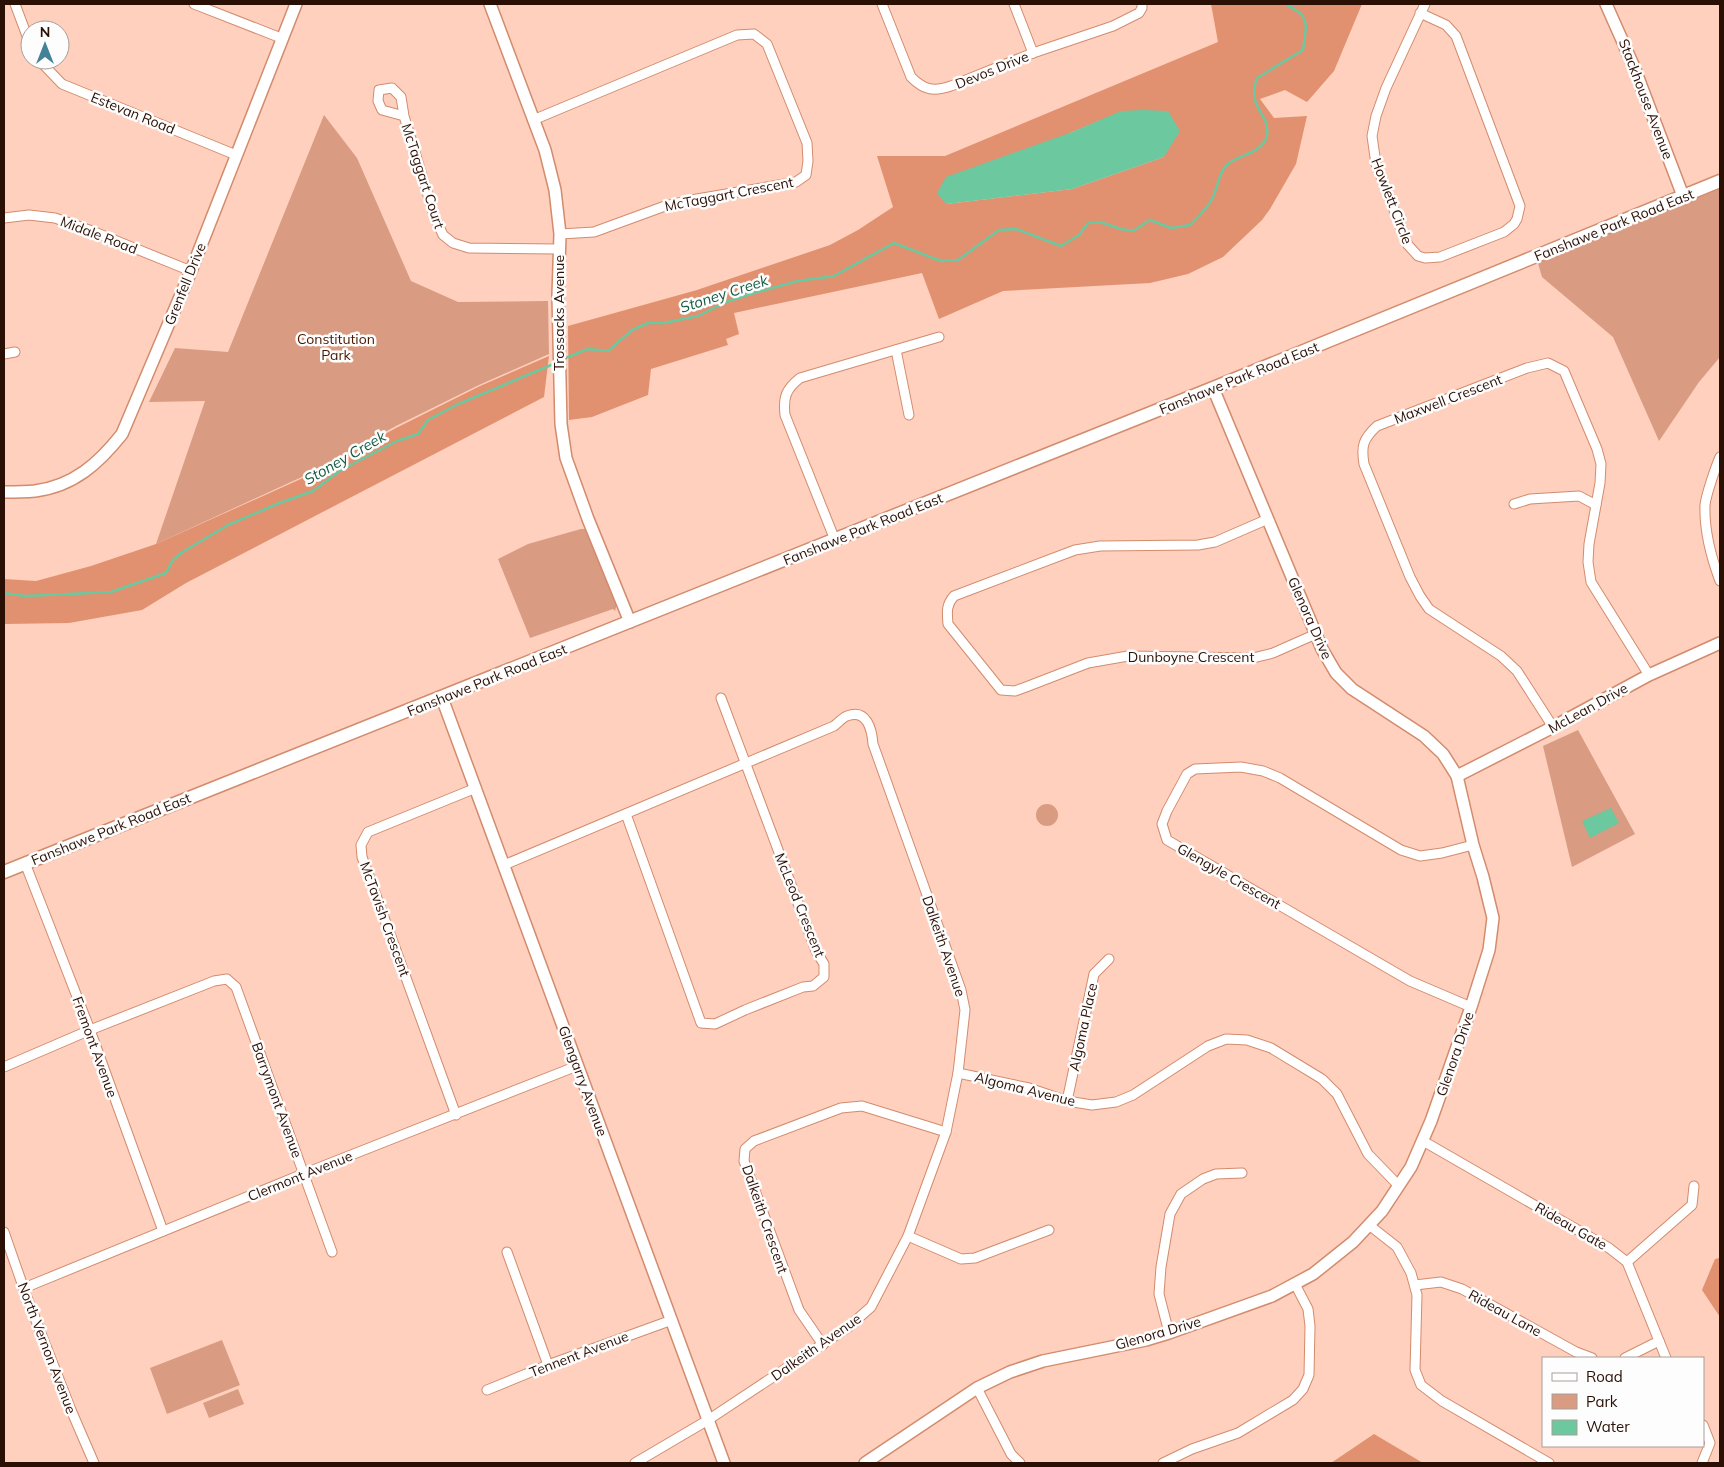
<svg xmlns="http://www.w3.org/2000/svg" width="1724" height="1467" font-family="Mulish,sans-serif">
<style>
.green{fill:#d99b81}
.forest{fill:#e19170;fill-rule:evenodd}
.water{fill:#6bc89f}
.lines{fill:none;stroke-linecap:round;stroke-linejoin:round}
.stream{stroke:#6bc89f;stroke-width:2.5}
.minor-casing{stroke:#d38b6d;stroke-width:11}
.tertiary-casing{stroke:#d38b6d;stroke-width:14}
.secondary-casing{stroke:#d38b6d;stroke-width:15}
.minor{stroke:#fff;stroke-width:9}
.tertiary{stroke:#fff;stroke-width:11}
.secondary{stroke:#fff;stroke-width:12}
.labels{text-anchor:middle;stroke-width:5;stroke-linejoin:round;paint-order:stroke}
.street-label{font-size:14px;fill:#2a0f04;stroke:#fdfdfd}
.park-label{font-size:14px;fill:#491800;stroke:#fdfdfd}
.water-label{font-size:15px;font-style:italic;fill:#145c42;stroke:#fdfdfd}
</style>
<rect width="100%" height="100%" fill="#fed0bd"/>
<g class="green">
<polygon points="324,115 357,158 411,281 458,302 548,301 549,354 479,385 396,426 304,476 156,544 205,401 149,402 175,348 228,352"/>
<polygon points="1720,189 1720,357 1699,382 1659,441 1613,337 1542,277 1538,263"/>
<polygon points="581,529 585,529 617,604 615,611 613,609 530,638 498,559 528,544"/>
<polygon points="1578,730 1635,834 1572,867 1543,746"/>
<circle cx="1047" cy="815" r="11"/>
<polygon points="222,1340 240,1385 167,1414 150,1368"/>
<polygon points="238,1389 244,1404 209,1418 203,1403"/>
</g>
<g class="forest">
<path d="M1211,4H1362L1334,71L1307,102L1285,90L1260,99L1274,118L1307,116L1296,164L1270,209L1262,220L1223,257L1188,274L1150,283L1003,291L939,319L922,273L734,313L739,334L726,339L728,345L651,369L648,395L592,417L569,420L568,326L697,290L830,245L858,230L893,207L877,156H945L1218,42ZM1121,112L1164,157L1072,189L946,204L1072,132Z"/>
<polygon points="549,356 544,397 186,583 142,610 69,623 4,624 4,579 36,581 91,566 156,544 305,477 396,428 480,386"/>
<polygon points="1720,1258 1720,1317 1702,1290 1715,1259"/>
<polygon points="1374,1434 1423,1463 1331,1463"/>
</g>
<g class="water">
<polygon points="1143,110 1168,111 1180,131 1164,157 1072,189 946,204 937,193 946,177 1072,132 1121,111"/>
<polygon points="1611,808 1619,823 1590,838 1582,821"/>
</g>
<g class="lines">
<g class="stream">
<path d="M563,359L588,349L608,351L632,330L648,323H664L698,316L726,302L754,293L798,281L834,276L894,243L941,261L958,260L999,230L1016,229L1061,246L1079,235L1088,223L1100,222L1121,229L1133,231L1150,220L1171,228L1190,225C1198,217 1207,209 1212,199C1218,188 1218,173 1228,164C1240,154 1264,153 1267,135C1270,112 1246,109 1257,78L1303,50C1306,23 1312,17 1285,4"/>
<polyline points="4,593 25,596 111,592 166,573 173,560 181,553 228,525 277,504 313,491 341,470 397,441 418,434 428,420 456,405 556,363"/>
</g>
<defs>
<g id="minor">
<polyline points="15,4 30,44"/>
<polyline points="194,4 281,38"/>
<path d="M882,4L911,77C924,90 933,92 951,86L1033,53L1113,26L1139,13L1142,8V4"/>
<polyline points="1014,4 1033,53"/>
<polyline points="1420,13 1446,25 1456,36 1520,206 1517,219 1514,224 1504,232 1440,257 1425,258 1418,256 1408,245 1376,164 1372,136 1376,116 1386,88 1425,4"/>
<polyline points="39,60 62,84 236,155"/>
<polyline points="404,116 382,110 378,101 379,90 392,88 401,97 404,116 434,215 443,235 453,243 469,248 559,249"/>
<polyline points="533,120 737,35 754,34 767,44 807,143 808,161 806,175 796,182 691,200 665,206 594,232 560,234"/>
<polyline points="4,218 29,215 55,218 92,231 191,271"/>
<polyline points="896,350 909,415"/>
<polyline points="4,354 15,352"/>
<path d="M1720,457C1716,466 1706,495 1705,505C1704,532 1711,557 1720,581"/>
<polyline points="1514,504 1530,499 1579,496 1596,505"/>
<path d="M1268,519L1215,542L1198,545L1100,546L1075,550L954,596C946,605 947,612 948,624L1001,690L1015,691L1026,687L1088,663L1128,656L1253,658L1273,653L1316,634"/>
<path d="M835,540L785,415C783,397 786,389 800,378L939,337"/>
<path d="M1553,727L1517,671L1501,656L1429,609L1420,596L1410,577L1364,464C1361,446 1363,439 1377,426L1527,368L1548,363L1564,371L1597,449L1601,464L1600,483L1589,544L1588,562L1591,582L1649,675"/>
<polyline points="626,814 701,1023 715,1024 745,1010 803,987 813,986 824,977 824,964 816,951 721,698"/>
<polyline points="25,863 90,1030 163,1231"/>
<path d="M504,865L834,726C838,723 843,717 847,716C867,708 872,730 873,744L961,990L965,1010L958,1073L946,1132L908,1236L871,1307L847,1328L708,1420L635,1463"/>
<polyline points="1471,1007 1410,981 1167,840 1162,824 1167,811 1187,774 1195,769 1241,767 1263,771 1280,778 1401,850 1420,856 1442,853 1473,845"/>
<polyline points="4,1067 90,1030 214,981 227,979 236,987 332,1252"/>
<polyline points="958,1073 1029,1088 1067,1101 1092,1105 1116,1102 1133,1095 1208,1046 1226,1039 1247,1040 1271,1048 1322,1079 1337,1094 1368,1154 1399,1186"/>
<polyline points="1067,1101 1094,974 1109,959"/>
<polyline points="456,1115 362,857 361,845 368,832 476,788"/>
<polyline points="1423,1141 1609,1248 1627,1262 1666,1358"/>
<polyline points="1369,1225 1397,1247 1411,1273 1417,1295 1415,1370 1421,1385 1442,1401 1549,1463"/>
<polyline points="4,1232 26,1295 71,1410 94,1463"/>
<polyline points="908,1236 961,1259 975,1258 1049,1230"/>
<polyline points="507,1252 548,1365"/>
<polyline points="1627,1262 1692,1205 1694,1186"/>
<polyline points="1415,1285 1441,1282 1462,1289 1576,1352 1592,1358"/>
<polyline points="24,1288 303,1174 577,1066"/>
<polyline points="1169,1333 1159,1294 1161,1267 1170,1214 1181,1194 1203,1179 1216,1174 1242,1173"/>
<polyline points="823,1345 799,1310 744,1161 745,1149 754,1141 841,1108 862,1106 946,1132"/>
<polyline points="1625,1358 1659,1341"/>
<polyline points="977,1388 1011,1454 1020,1463"/>
<polyline points="487,1390 548,1365 672,1320"/>
<polyline points="1163,1463 1192,1449 1238,1433 1293,1400 1303,1389 1309,1375 1310,1326 1308,1309 1295,1284"/>
<polyline points="1702,1463 1710,1443 1703,1425"/>
</g>
<g id="tertiary">
<polyline points="490,4 545,150 555,190 560,234 558,296 561,424 566,458 588,519 630,622"/>
<polyline points="1606,4 1634,67 1683,196"/>
<path d="M4,492C14,492 24,492 35,491C74,486 99,463 122,434L191,271L296,4"/>
<polyline points="442,698 724,1463"/>
<polyline points="1457,776 1553,727 1649,675 1720,643"/>
<polyline points="865,1463 977,1388 1010,1372 1043,1361 1146,1340 1169,1333 1272,1296 1313,1274 1353,1242 1382,1211 1411,1167 1431,1121 1471,1007 1489,950 1493,918 1483,877 1473,845 1457,776 1443,754 1424,736 1352,689 1336,673 1322,649 1213,388"/>
</g>
<polyline id="secondary" points="4,872 1213,388 1720,181"/>
</defs>
<use href="#minor" class="minor-casing"/>
<use href="#tertiary" class="tertiary-casing"/>
<use href="#secondary" class="secondary-casing"/>
<use href="#minor" class="minor"/>
<use href="#tertiary" class="tertiary"/>
<use href="#secondary" class="secondary"/>
</g>
<g class="labels">
<g class="street-label">
<text transform="translate(992 70) rotate(-22)" y="5">Devos Drive</text>
<text transform="translate(1646 99) rotate(69)" y="5">Stackhouse Avenue</text>
<text transform="translate(133 113) rotate(22)" y="5">Estevan Road</text>
<text transform="translate(423 176) rotate(72)" y="5">McTaggart Court</text>
<text transform="translate(729 194) rotate(-11)" y="5">McTaggart Crescent</text>
<text transform="translate(1392 201) rotate(69)" y="5">Howlett Circle</text>
<text transform="translate(1614 225) rotate(-22)" y="5">Fanshawe Park Road East</text>
<text transform="translate(99 235) rotate(21)" y="5">Midale Road</text>
<text transform="translate(185 284) rotate(-68)" y="5">Grenfell Drive</text>
<text transform="translate(559 313) rotate(-90)" y="5">Trossacks Avenue</text>
<text transform="translate(1239 378) rotate(-22)" y="5">Fanshawe Park Road East</text>
<text transform="translate(1448 399) rotate(-21)" y="5">Maxwell Crescent</text>
<text transform="translate(863 529) rotate(-22)" y="5">Fanshawe Park Road East</text>
<text transform="translate(1310 618) rotate(66)" y="5">Glenora Drive</text>
<text x="1191" y="662">Dunboyne Crescent</text>
<text transform="translate(487 680) rotate(-22)" y="5">Fanshawe Park Road East</text>
<text transform="translate(1588 708) rotate(-29)" y="5">McLean Drive</text>
<text transform="translate(111 829) rotate(-22)" y="5">Fanshawe Park Road East</text>
<text transform="translate(1229 876) rotate(30)" y="5">Glengyle Crescent</text>
<text transform="translate(800 905) rotate(68)" y="5">McLeod Crescent</text>
<text transform="translate(385 919) rotate(70)" y="5">McTavish Crescent</text>
<text transform="translate(944 946) rotate(71)" y="5">Dalkeith Avenue</text>
<text transform="translate(1083 1027) rotate(-78)" y="5">Algoma Place</text>
<text transform="translate(95 1047) rotate(70)" y="5">Fremont Avenue</text>
<text transform="translate(1455 1054) rotate(-71)" y="5">Glenora Drive</text>
<text transform="translate(583 1081) rotate(70)" y="5">Glengarry Avenue</text>
<text transform="translate(1025 1089) rotate(14)" y="5">Algoma Avenue</text>
<text transform="translate(277 1100) rotate(70)" y="5">Barrymont Avenue</text>
<text transform="translate(300 1176) rotate(-22)" y="5">Clermont Avenue</text>
<text transform="translate(765 1219) rotate(71)" y="5">Dalkeith Crescent</text>
<text transform="translate(1571 1226) rotate(30)" y="5">Rideau Gate</text>
<text transform="translate(1505 1313) rotate(29)" y="5">Rideau Lane</text>
<text transform="translate(1158 1333) rotate(-16)" y="5">Glenora Drive</text>
<text transform="translate(816 1347) rotate(-35)" y="5">Dalkeith Avenue</text>
<text transform="translate(47 1348) rotate(69)" y="5">North Vernon Avenue</text>
<text transform="translate(579 1354) rotate(-21)" y="5">Tennent Avenue</text>
</g>
<g class="park-label">
<text x="336" y="344">Constitution<tspan x="336" dy="16">Park</tspan></text>
</g>
<g class="water-label">
<text transform="translate(724 294) rotate(-18)" y="5">Stoney Creek</text>
<text transform="translate(345 458) rotate(-30)" y="5">Stoney Creek</text>
</g>
</g>
<rect width="1724" height="1467" fill="none" stroke="#2a0f04" stroke-width="10"/>
<rect x="1542" y="1357" width="162" height="90" fill="#fdfdfd" stroke="#a99e99"/>
<rect x="1552" y="1373" width="25" height="8" fill="#ffffff" stroke="#a99e99"/>
<text x="1586" y="1382" font-size="15" fill="#2a0f04">Road</text>
<rect x="1552" y="1394" width="25" height="15" fill="#d99b81" stroke="#a99e99"/>
<text x="1586" y="1407" font-size="15" fill="#2a0f04">Park</text>
<rect x="1552" y="1420" width="25" height="15" fill="#6bc89f" stroke="#a99e99"/>
<text x="1586" y="1432" font-size="15" fill="#2a0f04">Water</text>
<g transform="translate(45 45)"><circle r="24" fill="#fdfdfd" stroke="#a99e99"/>
<path d="M0-4L9 19L0 12L-9 19Z" fill="#448298"/>
<text y="-8" font-size="14" font-weight="bold" text-anchor="middle" fill="#2a0f04">N</text>
</g>
</svg>
